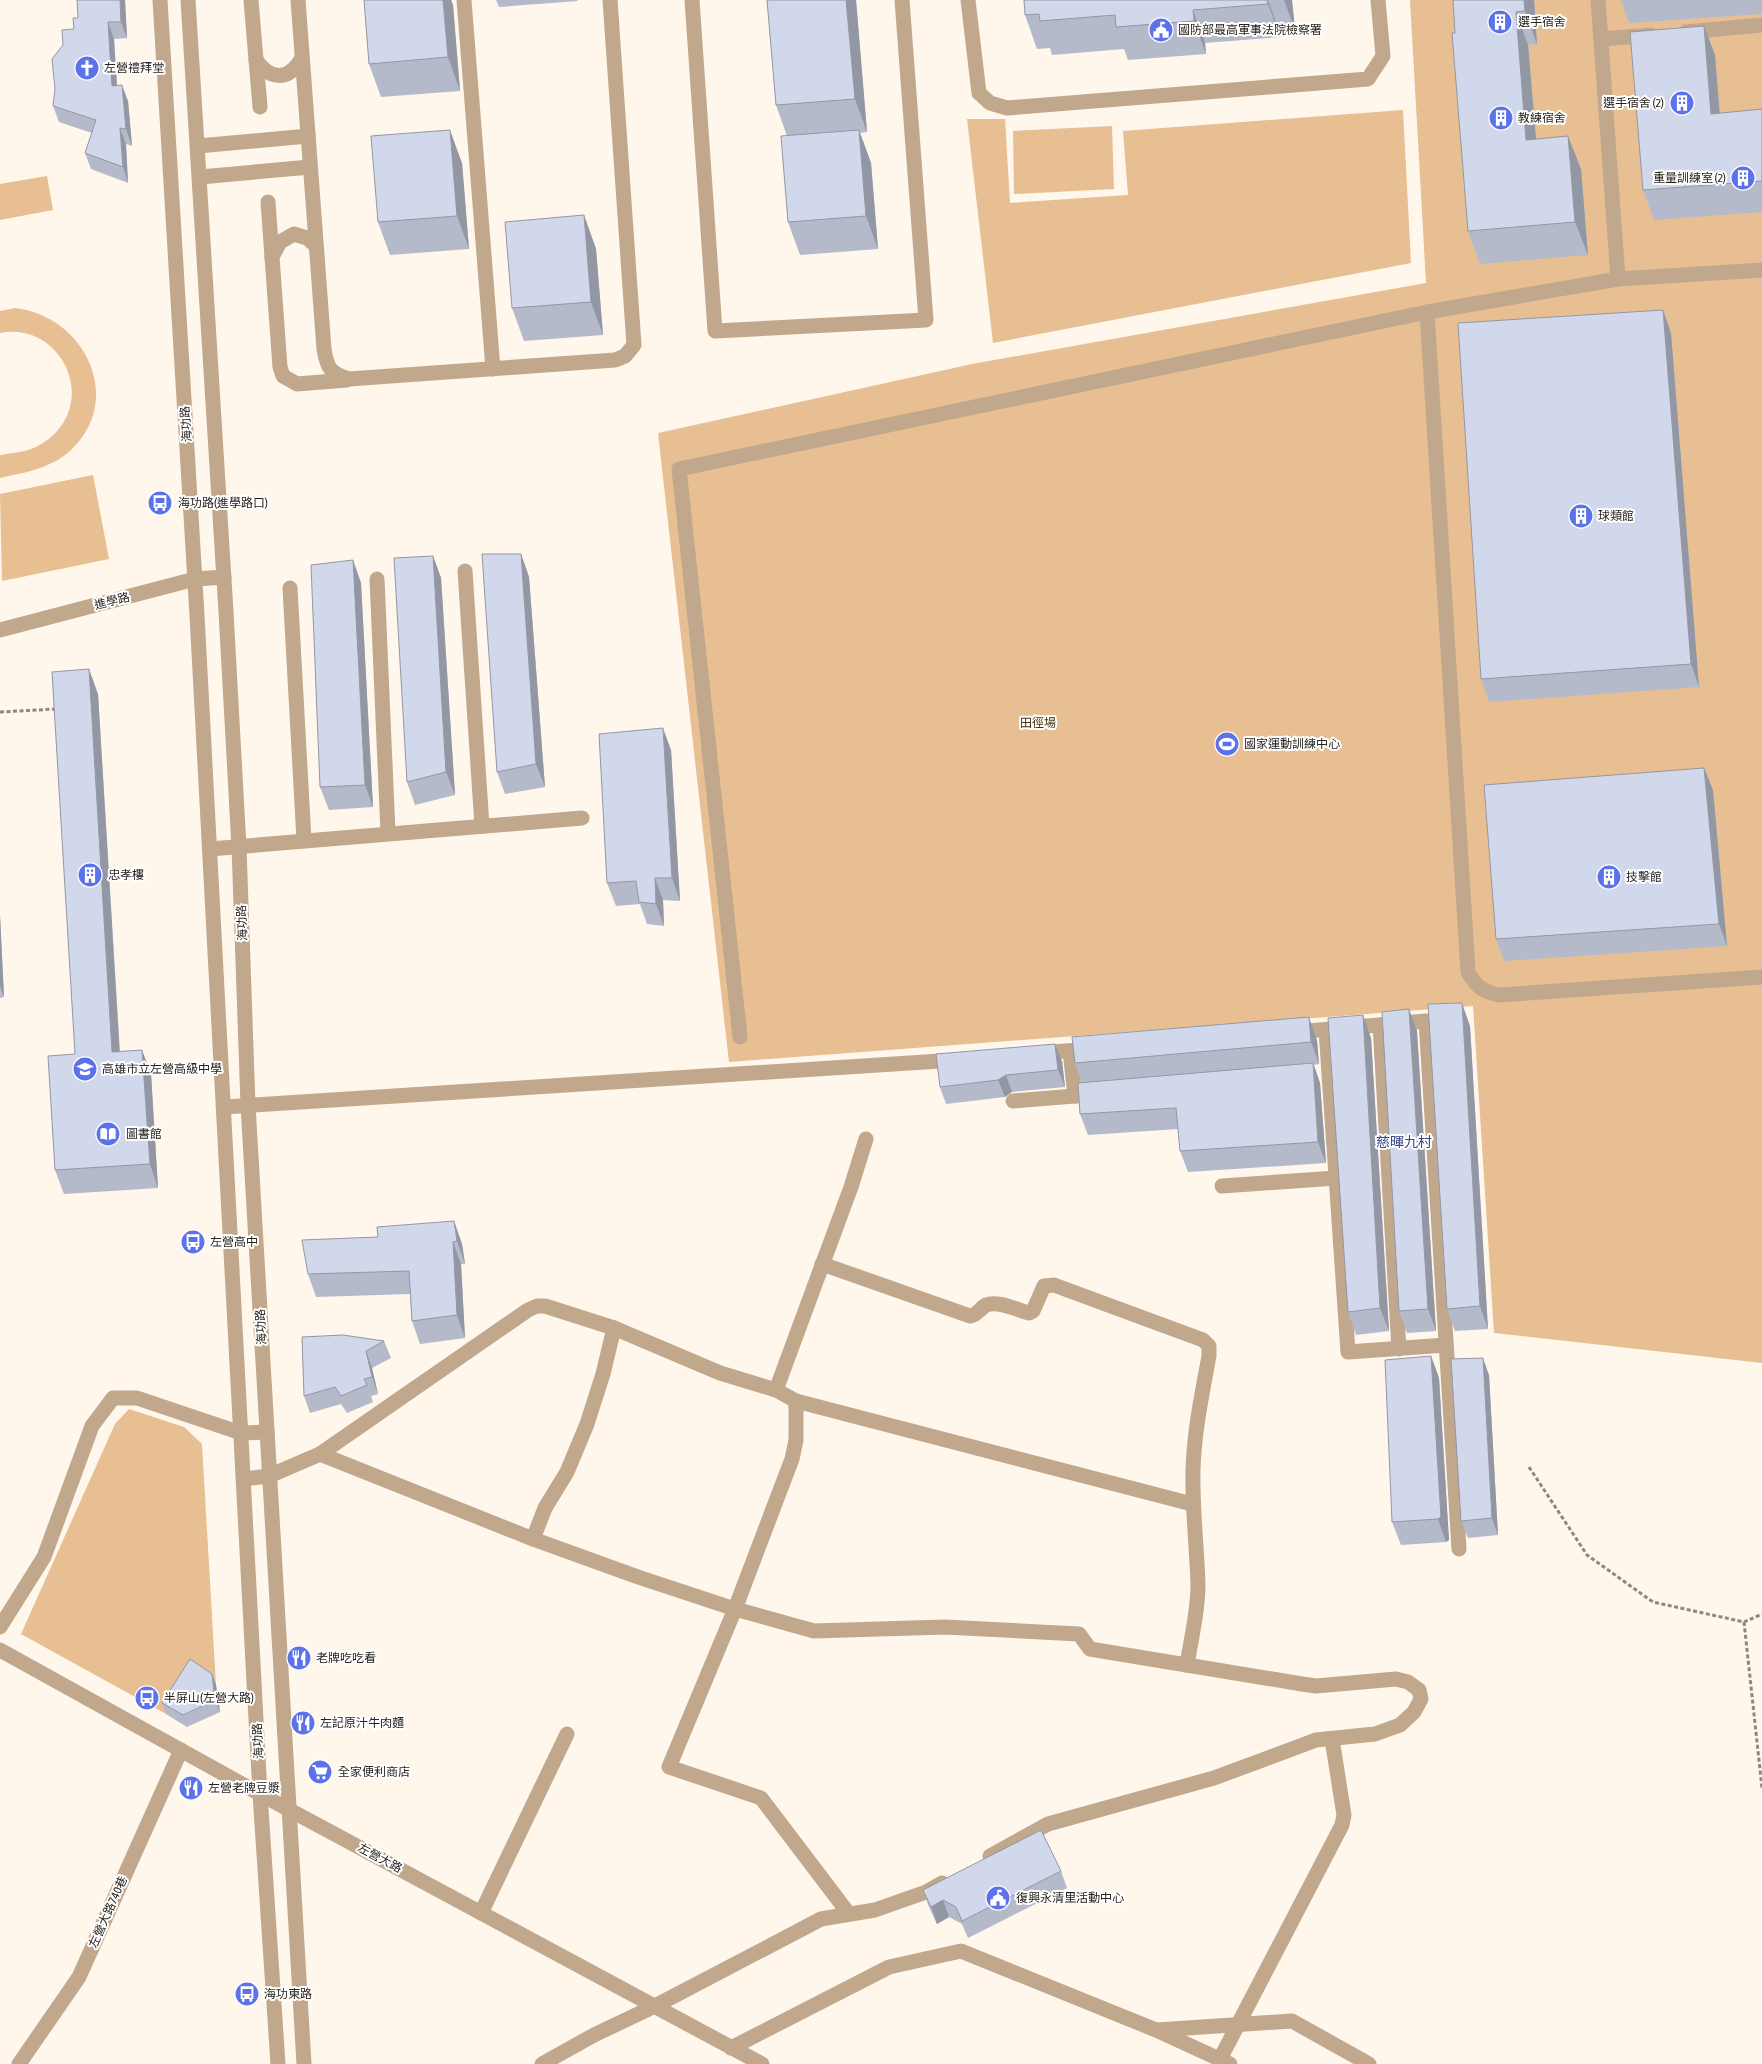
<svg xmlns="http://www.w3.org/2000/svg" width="1762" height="2064" font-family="'Asap Condensed','Noto Sans TC',sans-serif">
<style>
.green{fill:#e7bf92}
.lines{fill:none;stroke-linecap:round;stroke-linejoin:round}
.path{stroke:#8d877f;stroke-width:3;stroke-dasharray:4 2.5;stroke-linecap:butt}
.minor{stroke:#c1a88c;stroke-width:15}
.wall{fill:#b5baca}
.shaded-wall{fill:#9397a4}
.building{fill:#d2d8eb;stroke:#9397a4}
.labels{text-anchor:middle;stroke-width:4;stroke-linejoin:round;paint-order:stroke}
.poi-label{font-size:12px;fill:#28231d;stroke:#fff;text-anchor:start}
.street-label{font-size:12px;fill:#28231d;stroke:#fff}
.park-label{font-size:12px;fill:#493215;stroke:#fff}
.neighbourhood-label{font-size:14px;fill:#394782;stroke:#fff}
</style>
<rect width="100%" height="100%" fill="#fff6ec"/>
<g class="green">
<polygon points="1410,0 1762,0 1762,1363 1494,1333 1473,1006 729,1062 658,433 972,364 1426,283"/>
<polygon points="1403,110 1411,263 993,343 967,119 1005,119 1010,203 1128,195 1123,131"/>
<polygon points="1112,126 1114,189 1014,194 1013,131"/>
<polygon points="47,176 53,210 0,220 0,184"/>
<path d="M15,308C85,316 126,400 70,451C51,468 24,473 0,478V455C12,453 27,452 38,446C104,410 64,320 0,333V311Z"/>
<polygon points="93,475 109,559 2,581 0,494"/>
<polygon points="129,1409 184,1427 202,1444 216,1685 195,1671 166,1714 21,1634 115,1424"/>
</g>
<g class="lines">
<g class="path">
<polyline points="0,712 56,709"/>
<polyline points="1529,1467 1587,1555 1653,1602 1744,1622 1762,1614"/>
<polyline points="1744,1622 1762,1788"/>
</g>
<g class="minor">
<polyline points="160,0 197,615 260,1794 278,2064"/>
<polyline points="188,0 226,612 239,847 248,1105 304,2064"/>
<polyline points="251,0 260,107"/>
<path d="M298,0L324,349C327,368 330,373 349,379L615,360L625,356L634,345L610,0"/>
<polyline points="464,0 493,369"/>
<polyline points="692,0 715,331 926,320 902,0"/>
<polyline points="968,0 979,93 990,103 1007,108 1368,79 1383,56 1378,0"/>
<polyline points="1598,0 1618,279"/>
<polyline points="1686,32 1762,25"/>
<polyline points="1601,39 1651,35"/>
<path d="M256,60C271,81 289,81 302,58"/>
<polyline points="198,146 308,136"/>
<polyline points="200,177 310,167"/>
<polyline points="268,202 280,367 283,376 297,384 347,380"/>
<polyline points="272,257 280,242 294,234 307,238 316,246"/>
<path d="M1427,312L1468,972C1476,987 1484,992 1499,995L1762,977"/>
<polyline points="465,571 482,826"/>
<polyline points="377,579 388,833"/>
<polyline points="290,588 304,840"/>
<polyline points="0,630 195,579 224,577"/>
<polyline points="210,849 582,818"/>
<polyline points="1380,1025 1399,1349"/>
<polyline points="1326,1030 1348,1352 1446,1345"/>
<polyline points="1295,1032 1426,1021 1459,1549"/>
<polyline points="740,1037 679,469 1427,312 1618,279 1762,270"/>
<polyline points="1070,1051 1075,1096"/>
<polyline points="1038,1053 1093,1049"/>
<polyline points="1013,1101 1099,1094"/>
<polyline points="224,1107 956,1060"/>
<polyline points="1222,1186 1336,1178"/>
<path d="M822,1264L970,1316C978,1315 980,1308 986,1305C998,1300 1017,1310 1029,1313L1033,1311L1044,1286L1054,1285L1203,1340L1209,1346V1356C1202,1394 1194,1432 1193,1470C1192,1509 1197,1547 1198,1585C1198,1612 1191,1639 1187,1665"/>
<polyline points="776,1390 851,1187 866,1139"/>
<polyline points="796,1401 796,1440 792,1459 735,1609 669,1767 761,1798 849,1914"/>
<polyline points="320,1454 533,1539 638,1577 735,1609 814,1631 945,1627 1079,1634 1090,1649 1302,1684 1316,1686 1396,1679 1408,1682 1419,1690 1421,1699 1414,1712 1400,1725 1375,1734 1316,1740 1214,1778 1048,1824 990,1856"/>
<polyline points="244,1479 269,1476 320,1454 528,1310 537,1306 545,1306 614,1328 720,1373 776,1390 796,1401 1192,1504"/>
<polyline points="533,1539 545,1508 567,1472 587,1424 603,1374 614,1328"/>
<polyline points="0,1627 44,1557 92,1426 113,1398 137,1398 241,1433 267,1432"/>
<polyline points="0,1650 260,1794 762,2064"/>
<polyline points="481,1913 567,1734"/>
<polyline points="1157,2030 1292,2021 1369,2064"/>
<polyline points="731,2048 889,1967 961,1951 1156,2030 1230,2064"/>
<polyline points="1220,2059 1342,1825 1344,1815 1332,1739"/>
<polyline points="19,2064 79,1977 181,1750"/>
<polyline points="542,2064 594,2035 655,2006 821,1919 875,1910 926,1892 942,1883"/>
</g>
</g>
<g class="wall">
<polygon points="125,0 127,38 114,39 117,85 128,101 132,146 126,144 128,183 91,169 85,153 92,133 59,122 53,106 63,45 74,29 78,18"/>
<polygon points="364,0 451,0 453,5 460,91 381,97 369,64"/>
<polygon points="496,0 577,0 578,1 499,7"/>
<polygon points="767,0 856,0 867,132 860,133 871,163 878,249 800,255 788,222 787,136 776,105"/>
<polygon points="1024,0 1292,0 1295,30 1279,31 1280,37 1205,43 1206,54 1128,60 1124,49 1052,55 1050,48 1037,49 1025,15"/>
<polygon points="1453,0 1534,0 1537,44 1528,45 1536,139 1581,169 1588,255 1480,264 1468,231"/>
<polygon points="1621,0 1762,0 1762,14 1629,23"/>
<polygon points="1704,26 1715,55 1720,113 1762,109 1762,212 1654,220 1643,190"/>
<polygon points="462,163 469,249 390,255 378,222"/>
<polygon points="584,216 596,249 603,335 524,341 512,308"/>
<polygon points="1671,333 1699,687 1489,702 1481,679"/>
<polygon points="521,554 529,577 545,787 505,794 497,772"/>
<polygon points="433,556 441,578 455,795 415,805 407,782"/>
<polygon points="353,560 361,583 373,807 329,810 320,787"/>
<polygon points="98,694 120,1051 151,1074 158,1188 64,1194 55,1170 75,1054"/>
<polygon points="671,750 680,901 663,900 664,926 647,924 640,904 616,906 607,883"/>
<polygon points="1704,768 1713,790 1727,946 1504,961 1496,939"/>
<polygon points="0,915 4,997 0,998"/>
<polygon points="1409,1009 1417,1031 1436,1331 1407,1333 1399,1311"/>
<polygon points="1470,1026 1488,1329 1455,1331 1447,1309"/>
<polygon points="1371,1038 1389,1331 1356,1335 1348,1312"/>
<polygon points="1317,1040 1319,1064 1314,1065 1320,1083 1326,1163 1188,1172 1180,1151 1178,1129 1088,1135 1080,1114 1082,1083 1075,1063"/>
<polygon points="1062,1061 1065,1087 1012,1092 1005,1097 946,1104 940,1087"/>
<polygon points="454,1221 462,1244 465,1264 461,1264 465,1338 420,1344 412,1321 410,1294 316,1297 308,1274 378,1237"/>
<polygon points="302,1337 384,1341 391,1358 372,1368 378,1394 371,1396 373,1402 347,1413 341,1404 310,1413 304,1396"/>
<polygon points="1431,1356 1439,1378 1449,1540 1446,1542 1401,1545 1392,1522"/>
<polygon points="1489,1375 1498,1535 1468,1538 1461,1521"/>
<polygon points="212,1674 216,1685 220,1712 187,1727 166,1714 162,1703"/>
<polygon points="1061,1871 1067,1888 968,1938 962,1924 949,1917 937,1924 929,1907 923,1890"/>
</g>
<g class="shaded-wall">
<polygon points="120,0 125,0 127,38 121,22"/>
<polygon points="443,0 451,0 453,5 460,91 448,57"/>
<polygon points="846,0 856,0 867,132 855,99"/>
<polygon points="1267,0 1268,0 1279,31 1280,37 1268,4"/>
<polygon points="1284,0 1292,0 1295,30"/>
<polygon points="1524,0 1534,0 1537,44 1525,11"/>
<polygon points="1193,10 1205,43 1206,54 1194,21"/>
<polygon points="1516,12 1528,45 1539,173 1526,140"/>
<polygon points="108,22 114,39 118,102 112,86"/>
<polygon points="1704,26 1715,55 1722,144 1711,114"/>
<polygon points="122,85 128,101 132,146 126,129"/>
<polygon points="120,128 126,144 128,183 123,167"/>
<polygon points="450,130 462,163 469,249 457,216"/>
<polygon points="859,130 871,163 878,249 866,216"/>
<polygon points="1568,136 1581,169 1588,255 1575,222"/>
<polygon points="584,215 596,249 603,335 591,302"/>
<polygon points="1663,310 1671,333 1699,687 1691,664"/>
<polygon points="521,554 529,577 545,787 536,764"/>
<polygon points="433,556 441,578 455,795 446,772"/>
<polygon points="353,560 361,583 373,807 365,785"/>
<polygon points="89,669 98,694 121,1076 112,1052"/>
<polygon points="663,728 671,750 680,901 672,878"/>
<polygon points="1704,768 1713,790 1727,946 1719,924"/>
<polygon points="655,878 663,900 664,926 656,904"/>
<polygon points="0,915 4,997 0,986"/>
<polygon points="1462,1003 1470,1026 1488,1329 1480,1306"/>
<polygon points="1409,1009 1417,1031 1436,1331 1428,1309"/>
<polygon points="1363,1015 1371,1038 1389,1331 1380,1308"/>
<polygon points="1309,1017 1317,1040 1319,1064 1311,1042"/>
<polygon points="1055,1044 1062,1061 1065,1087 1058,1070"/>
<polygon points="142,1050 151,1074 158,1188 150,1164"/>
<polygon points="1313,1063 1320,1083 1326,1163 1318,1142"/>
<polygon points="1006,1075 1012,1092 1005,1097 998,1080"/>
<polygon points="454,1221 462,1244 465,1264 457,1241"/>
<polygon points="453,1242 461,1264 465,1338 457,1315"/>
<polygon points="366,1351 372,1368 378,1394 372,1377"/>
<polygon points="1431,1356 1439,1378 1449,1540 1446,1542 1438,1519"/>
<polygon points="1483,1358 1489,1375 1498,1535 1492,1518"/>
<polygon points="212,1674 216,1685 220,1712 215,1700"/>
<polygon points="943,1900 949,1917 937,1924 931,1907"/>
</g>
<g class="building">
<polygon points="77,0 120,0 121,22 108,22 112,86 122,85 126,129 120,128 123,167 85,153 96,120 53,106 55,89 52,59 63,45 62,30 74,29 73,18 78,18"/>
<polygon points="364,0 443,0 448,57 369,64"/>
<polygon points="767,0 846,0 855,99 776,105"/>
<polygon points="1024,0 1267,0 1268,4 1193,10 1194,21 1116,27 1115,15 1040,21 1039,14 1025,15"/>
<polygon points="1453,0 1524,0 1525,11 1516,12 1526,140 1568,136 1575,222 1468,231 1452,33 1455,33"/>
<polygon points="1704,26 1711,114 1762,109 1762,181 1643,190 1630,32"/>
<polygon points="450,130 457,216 378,222 371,136"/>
<polygon points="859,130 866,216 788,222 781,136"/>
<polygon points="584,215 591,302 512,308 505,222"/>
<polygon points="1663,310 1691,664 1481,679 1458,323"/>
<polygon points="482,554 521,554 536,764 497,772"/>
<polygon points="433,556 446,772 407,782 394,558"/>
<polygon points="353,560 365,785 320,787 311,565"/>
<polygon points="89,669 112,1052 142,1050 150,1164 55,1170 48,1056 75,1054 52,672"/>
<polygon points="663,728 672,878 655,878 656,904 639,902 636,881 607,883 599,734"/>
<polygon points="1704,768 1719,924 1496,939 1484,785"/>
<polygon points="1462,1003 1480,1306 1447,1309 1428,1004"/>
<polygon points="1409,1009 1428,1309 1399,1311 1382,1012"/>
<polygon points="1363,1015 1380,1308 1348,1312 1328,1018"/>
<polygon points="1309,1017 1311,1042 1075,1063 1072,1037"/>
<polygon points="1055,1044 1058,1070 1006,1075 998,1080 940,1087 936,1054"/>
<polygon points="1313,1063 1318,1142 1180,1151 1176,1108 1080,1114 1078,1083"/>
<polygon points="454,1221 457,1241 453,1242 457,1315 412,1321 409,1271 308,1274 302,1240 378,1237 377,1227"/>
<polygon points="343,1335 384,1341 366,1351 372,1377 364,1379 367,1385 341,1396 335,1387 304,1396 302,1337"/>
<polygon points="1431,1356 1441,1517 1438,1519 1392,1522 1385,1360"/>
<polygon points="1483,1358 1492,1518 1461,1521 1451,1359"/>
<polygon points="190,1659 212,1674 215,1700 183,1715 162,1703"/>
<polygon points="1041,1830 1061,1871 962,1921 956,1907 943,1900 931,1907 923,1890"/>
</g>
<defs>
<symbol id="building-disc" viewBox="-11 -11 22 22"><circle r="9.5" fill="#5b72e9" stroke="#fff"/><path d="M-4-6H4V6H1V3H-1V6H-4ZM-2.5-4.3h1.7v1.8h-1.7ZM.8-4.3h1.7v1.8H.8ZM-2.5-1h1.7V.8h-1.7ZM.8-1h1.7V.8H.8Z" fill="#fff"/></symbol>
<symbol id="civic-disc" viewBox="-11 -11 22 22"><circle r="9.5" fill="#5b72e9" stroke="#fff"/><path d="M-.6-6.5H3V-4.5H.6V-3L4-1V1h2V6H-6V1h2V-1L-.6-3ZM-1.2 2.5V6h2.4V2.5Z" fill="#fff"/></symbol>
<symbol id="church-disc" viewBox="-11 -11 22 22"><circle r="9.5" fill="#5b72e9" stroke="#fff"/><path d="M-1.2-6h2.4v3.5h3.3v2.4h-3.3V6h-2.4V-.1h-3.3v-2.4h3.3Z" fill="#fff"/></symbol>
<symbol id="bus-disc" viewBox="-11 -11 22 22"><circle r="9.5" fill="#5b72e9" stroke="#fff"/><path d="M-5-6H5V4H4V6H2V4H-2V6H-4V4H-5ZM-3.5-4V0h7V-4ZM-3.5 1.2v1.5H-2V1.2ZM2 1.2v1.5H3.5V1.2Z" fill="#fff"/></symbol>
<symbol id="stadium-disc" viewBox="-11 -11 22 22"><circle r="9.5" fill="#5b72e9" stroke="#fff"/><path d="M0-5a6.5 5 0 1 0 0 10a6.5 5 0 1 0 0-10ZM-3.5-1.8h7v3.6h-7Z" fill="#fff"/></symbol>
<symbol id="school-disc" viewBox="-11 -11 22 22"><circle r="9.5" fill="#5b72e9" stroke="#fff"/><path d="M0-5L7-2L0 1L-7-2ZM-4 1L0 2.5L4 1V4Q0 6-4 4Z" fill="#fff"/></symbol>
<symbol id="library-disc" viewBox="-11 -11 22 22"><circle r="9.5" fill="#5b72e9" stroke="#fff"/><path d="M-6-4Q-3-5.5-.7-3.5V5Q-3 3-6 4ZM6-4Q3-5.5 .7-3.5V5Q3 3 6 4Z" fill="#fff"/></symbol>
<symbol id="restaurant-disc" viewBox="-11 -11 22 22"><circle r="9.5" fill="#5b72e9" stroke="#fff"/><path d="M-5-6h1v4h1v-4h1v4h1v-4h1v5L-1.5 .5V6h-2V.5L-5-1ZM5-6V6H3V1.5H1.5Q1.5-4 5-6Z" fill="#fff"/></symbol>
<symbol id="supermarket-disc" viewBox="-11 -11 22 22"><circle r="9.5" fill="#5b72e9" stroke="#fff"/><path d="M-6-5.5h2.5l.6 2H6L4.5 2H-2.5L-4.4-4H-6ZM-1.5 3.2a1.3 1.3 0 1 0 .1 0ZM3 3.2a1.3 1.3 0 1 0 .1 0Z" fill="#fff"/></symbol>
</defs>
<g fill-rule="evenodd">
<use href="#building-disc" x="1486" y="8" width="28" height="28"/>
<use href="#civic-disc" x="1147" y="16" width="28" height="28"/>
<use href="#church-disc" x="73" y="54" width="28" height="28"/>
<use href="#building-disc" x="1668" y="89" width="28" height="28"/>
<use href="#building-disc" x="1487" y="104" width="28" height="28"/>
<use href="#building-disc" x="1729" y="164" width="28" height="28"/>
<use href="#bus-disc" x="146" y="489" width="28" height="28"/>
<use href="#building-disc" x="1567" y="502" width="28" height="28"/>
<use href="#stadium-disc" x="1213" y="730" width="28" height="28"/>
<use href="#building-disc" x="76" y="861" width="28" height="28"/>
<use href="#building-disc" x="1595" y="863" width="28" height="28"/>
<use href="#school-disc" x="71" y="1055" width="28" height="28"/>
<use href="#library-disc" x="94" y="1120" width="28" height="28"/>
<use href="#bus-disc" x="179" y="1228" width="28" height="28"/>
<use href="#restaurant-disc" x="285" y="1644" width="28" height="28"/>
<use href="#bus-disc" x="133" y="1684" width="28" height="28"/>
<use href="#restaurant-disc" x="289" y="1709" width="28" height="28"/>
<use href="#supermarket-disc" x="306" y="1758" width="28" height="28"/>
<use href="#restaurant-disc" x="177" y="1774" width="28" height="28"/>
<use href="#civic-disc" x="984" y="1884" width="28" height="28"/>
<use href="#bus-disc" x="233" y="1980" width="28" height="28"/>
</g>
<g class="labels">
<g class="poi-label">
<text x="1518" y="26">選手宿舍</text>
<text x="1178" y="34">國防部最高軍事法院檢察署</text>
<text x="104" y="72">左營禮拜堂</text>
<text x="1664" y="107" text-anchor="end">選手宿舍 (2)</text>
<text x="1518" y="122">教練宿舍</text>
<text x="1726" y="182" text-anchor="end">重量訓練室 (2)</text>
<text x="178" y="507">海功路(進學路口)</text>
<text x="1598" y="520">球類館</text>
<text x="1244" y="748">國家運動訓練中心</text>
<text x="108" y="879">忠孝樓</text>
<text x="1626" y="881">技擊館</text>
<text x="102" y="1073">高雄市立左營高級中學</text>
<text x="126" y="1138">圖書館</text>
<text x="210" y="1246">左營高中</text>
<text x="316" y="1662">老牌吃吃看</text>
<text x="164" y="1702">半屏山(左營大路)</text>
<text x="320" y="1727">左記原汁牛肉麵</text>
<text x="338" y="1776">全家便利商店</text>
<text x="208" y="1792">左營老牌豆漿</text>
<text x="1016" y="1902">復興永清里活動中心</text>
<text x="264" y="1998">海功東路</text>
</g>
<g class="street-label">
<text transform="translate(186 424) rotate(-94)" y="4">海功路</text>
<text transform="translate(112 601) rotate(-14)" y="4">進學路</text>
<text transform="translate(242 923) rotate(-92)" y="4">海功路</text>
<text transform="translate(261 1327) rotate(-93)" y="4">海功路</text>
<text transform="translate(258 1741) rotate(-93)" y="4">海功路</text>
<text transform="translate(380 1858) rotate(28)" y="4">左營大路</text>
<text transform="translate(108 1912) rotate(-66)" y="4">左營大路740巷</text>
</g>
<g class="park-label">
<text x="1038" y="727">田徑場</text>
</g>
<g class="neighbourhood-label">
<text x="1404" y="1147">慈暉九村</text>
</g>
</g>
</svg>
